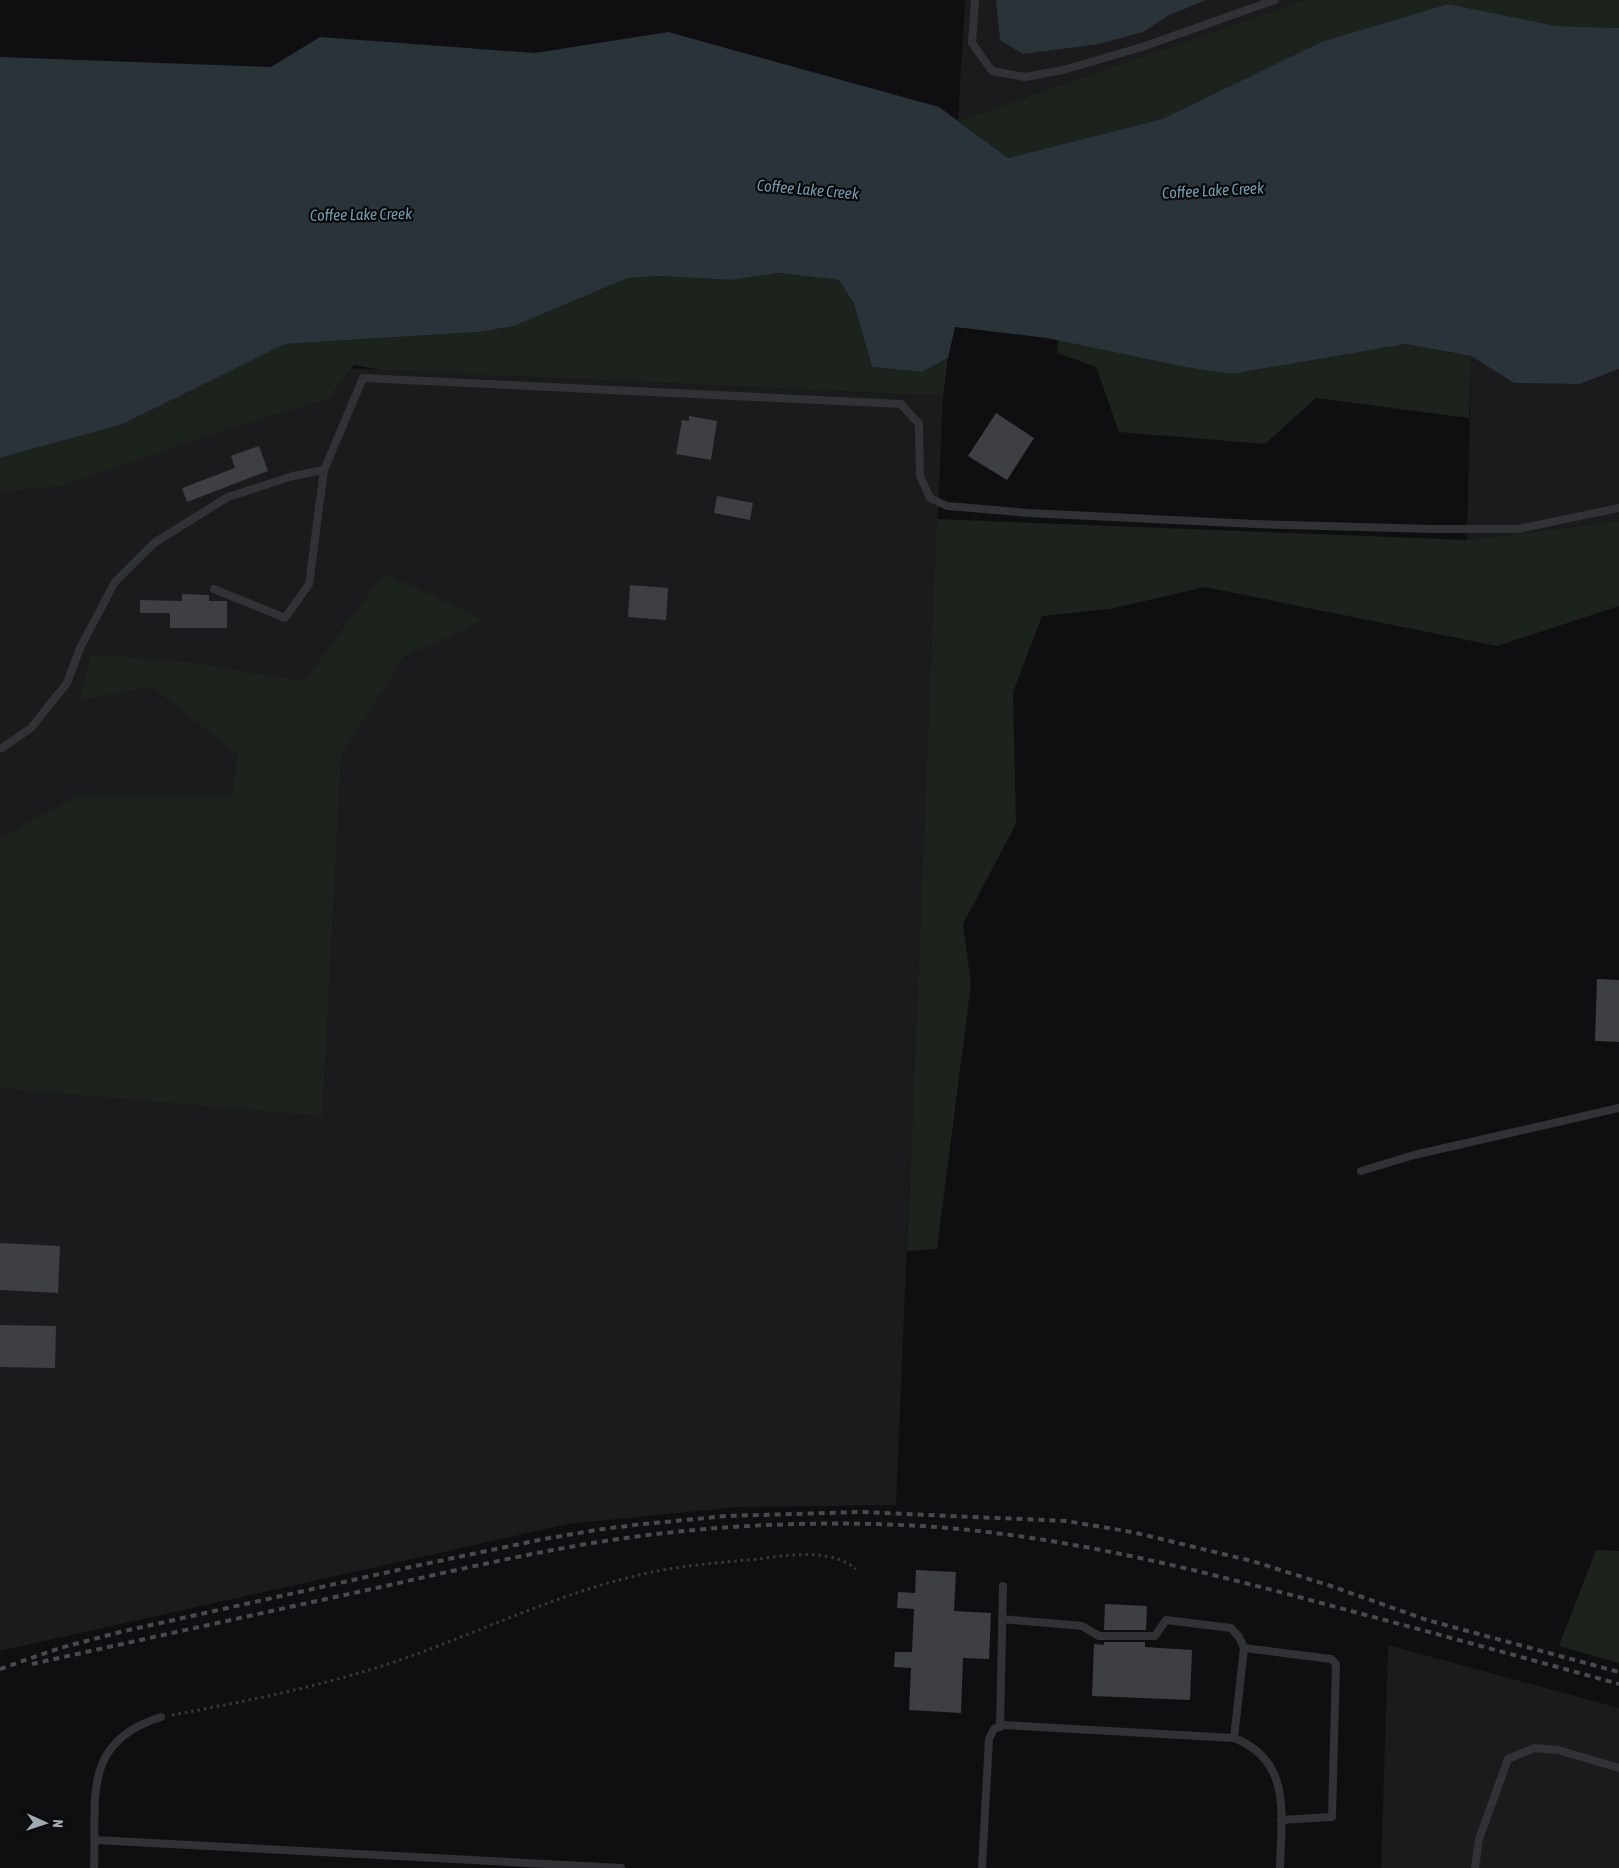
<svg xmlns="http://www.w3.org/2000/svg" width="1619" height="1868" font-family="'Asap Condensed',sans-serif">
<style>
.built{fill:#1b1b1d}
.green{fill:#1c231c}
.water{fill:#293339}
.building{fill:#3e3f44}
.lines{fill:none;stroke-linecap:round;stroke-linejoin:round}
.path{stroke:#36393c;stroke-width:3;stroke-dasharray:2.5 4;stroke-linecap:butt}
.lane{stroke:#303235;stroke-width:8}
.rail{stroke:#474a4e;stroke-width:4;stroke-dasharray:6 5;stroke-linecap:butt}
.labels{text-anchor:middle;stroke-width:4.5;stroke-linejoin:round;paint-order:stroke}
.water-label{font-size:16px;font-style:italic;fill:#769aad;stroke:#0a0a0b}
</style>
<rect width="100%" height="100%" fill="#0f0f11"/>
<g class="built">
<polygon points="965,0 1305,0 958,121"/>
<polygon points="1471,356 1514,383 1580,384 1619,369 1619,521 1467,540"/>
<polygon points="342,368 943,396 896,1505 738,1507 568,1524 0,1651 0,467"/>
<polygon points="1388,1645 1619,1708 1619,1868 1381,1868"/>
</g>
<g class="green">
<polygon points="1305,0 1619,0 1619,28 1557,26 1448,4 1321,42 1162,119 1008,158 958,121"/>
<polygon points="779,273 839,280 854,304 872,367 922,372 948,358 943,396 382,370 354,365 328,399 240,425 61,486 0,492 0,458 123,424 285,344 479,332 514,326 628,278 660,276 731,280"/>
<polygon points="1058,340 1185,367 1232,374 1406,344 1471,356 1469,418 1316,398 1265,444 1119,432 1096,367 1057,353"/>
<polygon points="937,519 1467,540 1619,521 1619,606 1497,646 1205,587 1110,609 1042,616 1013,692 1016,824 963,924 971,984 937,1249 907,1251"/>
<polygon points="384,573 484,620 404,657 341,755 322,1116 0,1088 0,837 79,796 232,795 238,754 152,687 79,700 91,654 186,662 305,681"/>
<polygon points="1596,1550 1619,1551 1619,1663 1559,1646"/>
</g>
<g class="water">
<polygon points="996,0 1206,0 1169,15 1143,32 1099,44 1023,54 1000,40"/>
<polygon points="1448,4 1557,26 1619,28 1619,369 1580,384 1514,383 1471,356 1406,344 1232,374 1185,367 1047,338 955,327 948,358 922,372 872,367 854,304 839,280 779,273 731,280 660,276 628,278 514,326 479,332 285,344 123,424 0,458 0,57 271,67 320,37 535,53 668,32 939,107 1008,158 1162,119 1321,42"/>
</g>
<g class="building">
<polygon points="996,413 1034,438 1007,480 968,456"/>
<polygon points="689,416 717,421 711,460 676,454 682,420 689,421"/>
<polygon points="259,446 268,471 187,502 182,488 235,468 231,456"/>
<polygon points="717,496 753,503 750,520 714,513"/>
<polygon points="630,585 668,588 666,620 628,617"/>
<polygon points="182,594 209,595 209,601 227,601 227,628 170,628 170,613 140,613 140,600 182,601"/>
<polygon points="1597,979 1619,980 1619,1042 1595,1041"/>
<polygon points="0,1243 60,1246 58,1293 0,1290"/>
<polygon points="0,1325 56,1326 55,1368 0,1367"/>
<polygon points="916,1570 956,1572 954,1611 991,1613 989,1659 963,1658 961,1713 909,1710 911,1668 894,1667 895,1652 912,1652 914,1609 897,1608 898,1592 915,1593"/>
<polygon points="1105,1604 1147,1606 1146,1630 1104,1630"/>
<polygon points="1104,1642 1145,1642 1145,1647 1192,1650 1190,1700 1092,1696 1094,1644 1104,1645"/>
</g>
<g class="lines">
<path class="path" d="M172,1715C242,1702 313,1688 382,1666C466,1639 545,1598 631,1577C672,1566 715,1563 758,1559C789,1555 831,1548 856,1569"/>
<g class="lane">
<polyline points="975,0 972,43 992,71 1025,77 1063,70 1142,47 1275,0"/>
<polyline points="214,589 285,618 309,584 324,470 363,378 901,404 919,424 920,476 930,498 947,506 1029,513 1255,524 1432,529 1518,529 1619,508"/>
<polyline points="2,748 31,728 67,683 80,648 115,582 154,543 228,497 293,476 324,470"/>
<polyline points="1361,1171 1414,1155 1619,1108"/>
<polyline points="1002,1619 1082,1626 1099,1636 1155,1636 1166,1620 1231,1628 1239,1637 1244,1648"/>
<polyline points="1000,1727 1003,1586"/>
<polyline points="1234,1738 1244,1648 1331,1659 1336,1664 1332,1817 1281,1820"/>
<polyline points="95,1840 621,1868"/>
<path d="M94,1868C97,1800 80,1742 161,1717"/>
<path d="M982,1868L989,1739L994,1729L1004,1725L1234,1738C1293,1761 1281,1817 1280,1868"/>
<polyline points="1475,1868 1479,1839 1508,1759 1534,1748 1558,1750 1619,1768"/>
</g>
<g class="rail">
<path d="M32,1664C140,1640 249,1616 358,1592C440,1574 522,1554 605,1541C709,1525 816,1520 921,1526C1063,1535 1199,1570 1336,1607C1430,1632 1525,1658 1619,1684"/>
<polyline points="0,1669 60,1648 120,1632 420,1565 544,1539 596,1530 634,1525 726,1516 861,1512 1066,1521 1132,1532 1252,1561 1331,1586 1427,1620 1619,1672"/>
</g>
</g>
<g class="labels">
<g class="water-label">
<text transform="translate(808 189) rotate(5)" y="6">Coffee Lake Creek</text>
<text transform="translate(1213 190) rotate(-3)" y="6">Coffee Lake Creek</text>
<text transform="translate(361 214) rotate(-1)" y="6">Coffee Lake Creek</text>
</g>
</g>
<g transform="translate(45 1823) rotate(93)" stroke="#0a0a0b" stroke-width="4" paint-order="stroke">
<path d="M0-4L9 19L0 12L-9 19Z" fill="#a0a8b1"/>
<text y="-8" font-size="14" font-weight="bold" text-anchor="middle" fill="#a0a8b1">N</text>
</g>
</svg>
